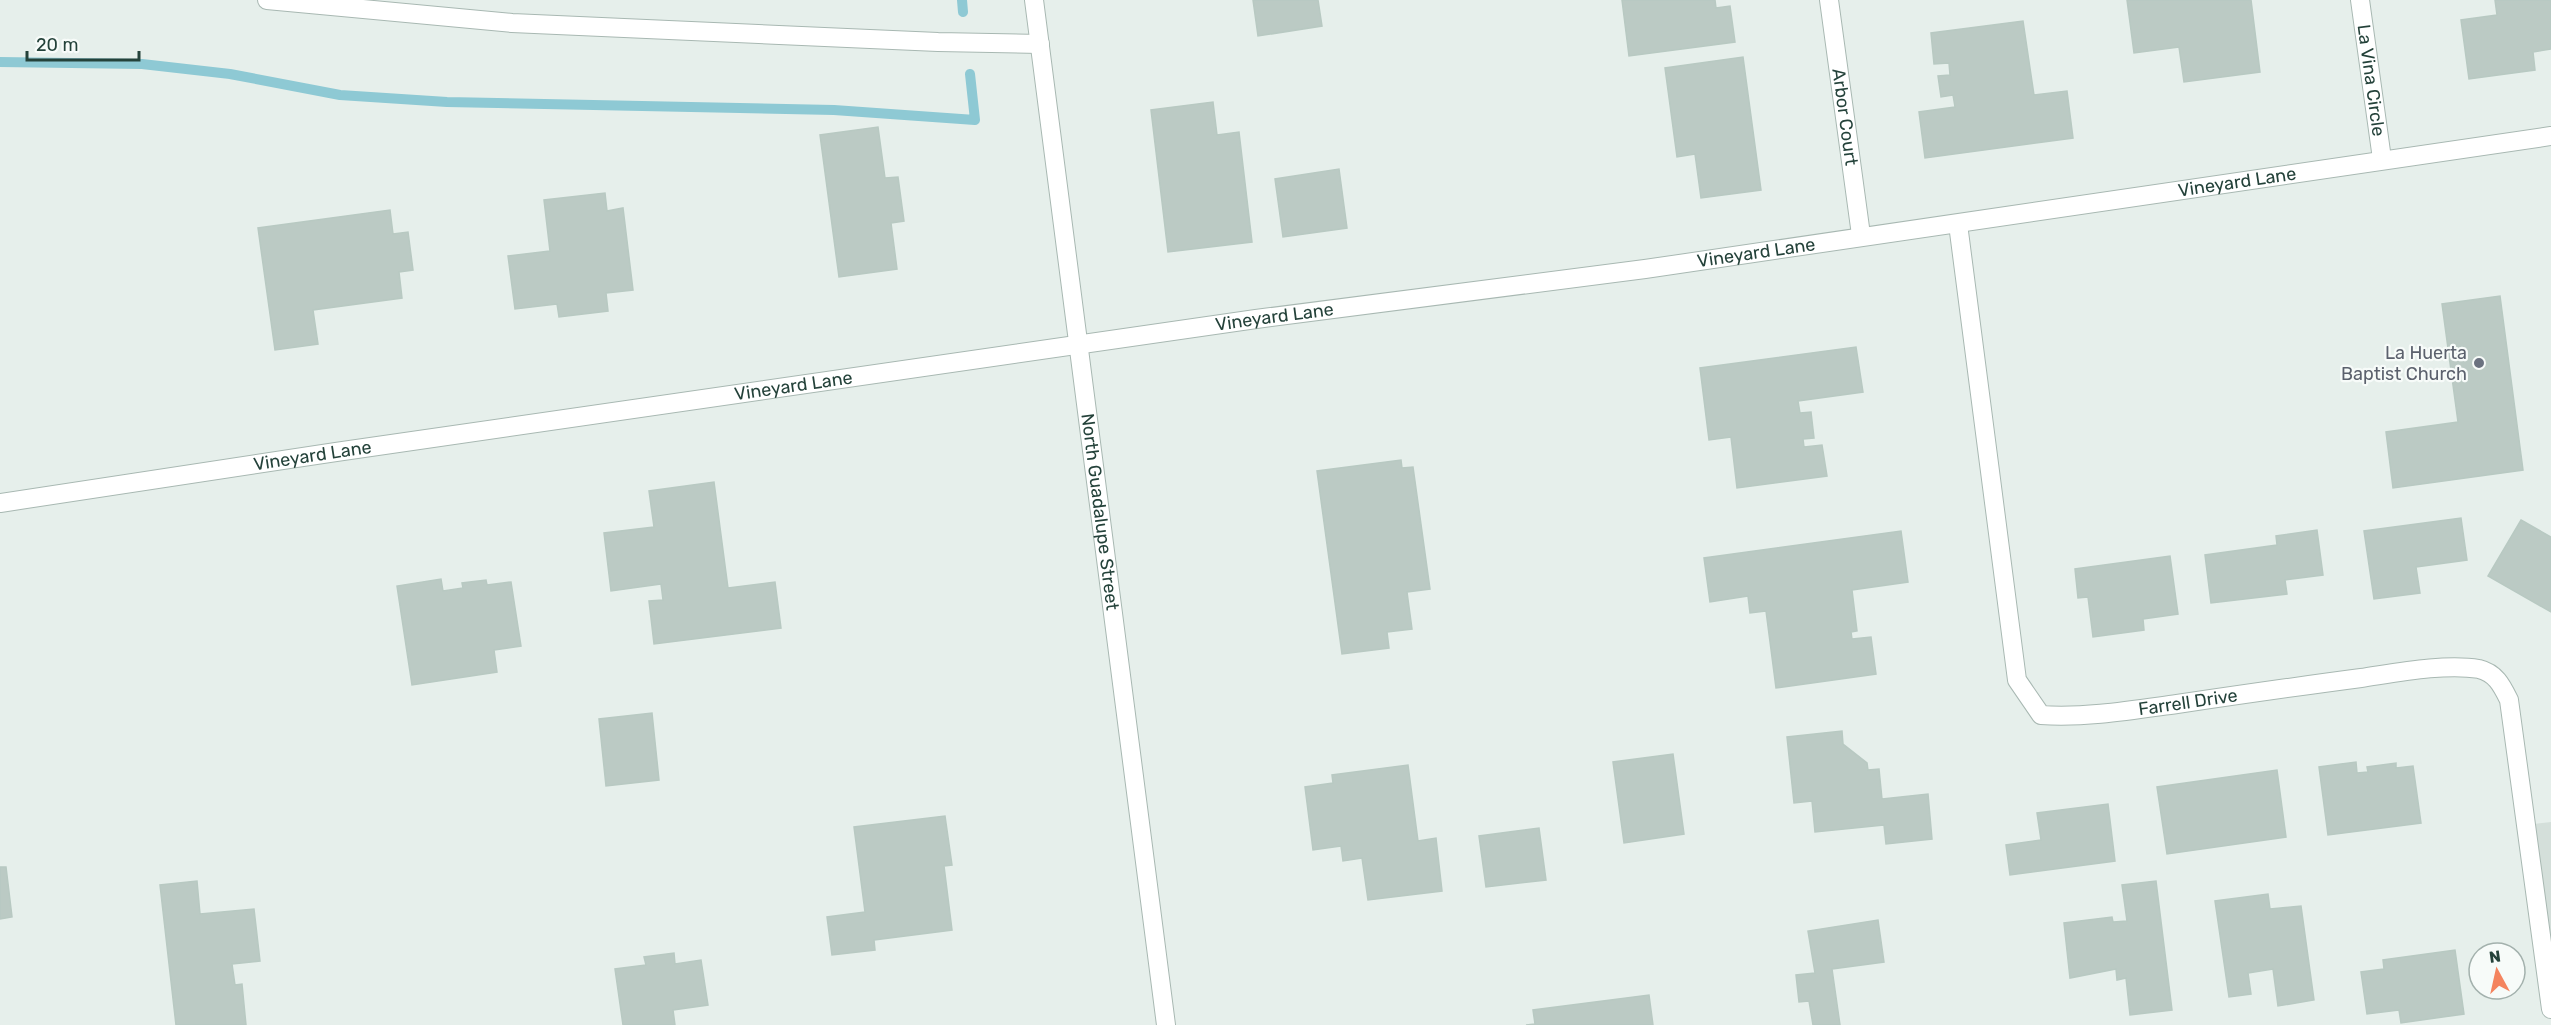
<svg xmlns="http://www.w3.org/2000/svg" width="2551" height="1025" font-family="Rubik,sans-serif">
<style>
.built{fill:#d4dfda}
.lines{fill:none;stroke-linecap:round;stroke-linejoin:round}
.stream{stroke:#8ec9d4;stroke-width:10}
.building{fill:#bbcac4;stroke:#b8c9c2;stroke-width:1.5}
.minor-casing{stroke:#a8b8b2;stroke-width:20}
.minor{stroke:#fff;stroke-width:18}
.worship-dot{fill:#6b7280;stroke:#f7fbf9;stroke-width:2}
.labels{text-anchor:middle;stroke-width:4.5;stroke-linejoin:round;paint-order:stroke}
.street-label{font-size:18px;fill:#24423a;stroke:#f7fbf9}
.worship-label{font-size:18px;fill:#5b616d;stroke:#f7fbf9;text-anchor:end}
</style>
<rect width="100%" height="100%" fill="#e6efeb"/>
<polygon class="built" points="2551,822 2551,1009 2526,825"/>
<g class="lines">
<g class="stream">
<polyline points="962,0 963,12"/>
<polyline points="0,62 142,64 230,74 340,95 447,102 834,110 975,120 970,74"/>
</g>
</g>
<g class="building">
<polygon points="1253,0 1318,0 1322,26 1258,36"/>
<polygon points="1622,0 1715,0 1716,8 1730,6 1735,42 1629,56"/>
<polygon points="2127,0 2251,0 2260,72 2184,82 2179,47 2134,53"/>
<polygon points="2495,0 2551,0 2551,49 2533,52 2535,70 2469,79 2461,20 2497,15"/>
<polygon points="2023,21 2034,95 2067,91 2073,138 1925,158 1919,112 1955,107 1953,95 1941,97 1938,76 1950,75 1949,63 1934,64 1931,33"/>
<polygon points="1743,57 1761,190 1701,198 1695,154 1677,157 1665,68"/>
<polygon points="1213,102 1217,135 1239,132 1252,242 1168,252 1151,110"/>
<polygon points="878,127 885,178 898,177 904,221 891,223 897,269 839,277 820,135"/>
<polygon points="1339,169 1347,228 1283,237 1275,179"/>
<polygon points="605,193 607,211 623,208 633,290 606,293 608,311 559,317 557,304 515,309 508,256 550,251 544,200"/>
<polygon points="390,210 393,234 408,232 413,270 399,272 402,298 313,310 318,344 275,350 258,228"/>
<polygon points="2500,296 2523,470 2393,488 2386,432 2458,422 2442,304"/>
<polygon points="1856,347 1863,392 1798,401 1800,413 1811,412 1814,438 1803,439 1804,447 1822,445 1827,476 1737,488 1731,437 1709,440 1700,368"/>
<polygon points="1401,460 1402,468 1413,467 1430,589 1407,592 1412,629 1387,632 1389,648 1342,654 1317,471"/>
<polygon points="714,482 728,588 775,582 781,628 654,644 649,601 663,600 661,584 611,591 604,533 654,527 649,491"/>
<polygon points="2461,518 2467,560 2416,567 2420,593 2374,599 2364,531"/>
<polygon points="2521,520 2551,537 2551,612 2488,576"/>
<polygon points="2317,530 2323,575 2285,580 2287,594 2211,603 2205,555 2277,545 2276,536"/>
<polygon points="1901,531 1908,582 1852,590 1857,631 1851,632 1852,639 1871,637 1876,674 1776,688 1766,611 1750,613 1748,596 1710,602 1704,558"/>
<polygon points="2170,556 2178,614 2143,619 2144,630 2093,637 2088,597 2078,598 2075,569"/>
<polygon points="441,579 443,591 463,588 462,583 486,580 487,585 511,582 521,646 494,650 497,672 412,685 397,586"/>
<polygon points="652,713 659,780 606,786 599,719"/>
<polygon points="1842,731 1843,744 1867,763 1868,770 1879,769 1882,799 1928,794 1932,839 1886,844 1884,825 1815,832 1812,801 1794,803 1787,737"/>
<polygon points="1673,754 1684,834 1624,843 1613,762"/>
<polygon points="2356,762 2357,773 2368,772 2367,767 2396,763 2396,768 2413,766 2421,823 2328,835 2319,767"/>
<polygon points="1408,765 1418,841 1436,838 1442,891 1368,900 1362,858 1343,861 1341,846 1313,850 1305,787 1333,783 1332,775"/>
<polygon points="2277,770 2286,837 2167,854 2157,787"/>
<polygon points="2108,804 2115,861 2010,875 2006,845 2041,840 2037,813"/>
<polygon points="945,816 952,865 944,866 952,930 874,940 875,950 832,955 827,917 865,912 854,827"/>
<polygon points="1539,828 1546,880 1486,887 1479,836"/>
<polygon points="0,867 6,867 12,917 0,919"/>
<polygon points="197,881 200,914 254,909 260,961 232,964 235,985 242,984 246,1025 176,1025 160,885"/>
<polygon points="2156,881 2172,1010 2130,1015 2126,978 2117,980 2116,969 2070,978 2064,923 2112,917 2113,922 2127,921 2122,885"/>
<polygon points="2268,894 2270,909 2301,906 2314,1000 2278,1006 2273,969 2248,973 2251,994 2229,997 2215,901"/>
<polygon points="1878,920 1884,962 1832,969 1840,1025 1813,1025 1809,1001 1799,1002 1796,975 1815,973 1808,931"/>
<polygon points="2455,950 2464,1014 2401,1023 2399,1010 2367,1014 2361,972 2384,969 2383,960"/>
<polygon points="674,953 675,964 701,960 708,1005 673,1010 675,1025 623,1025 615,969 646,965 644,957"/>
<polygon points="1649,995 1653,1025 1526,1025 1535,1024 1533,1010"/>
</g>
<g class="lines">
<defs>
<g id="minor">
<polyline points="267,0 512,23 938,42 1040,44"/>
<path id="s1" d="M1034,0L1166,1025"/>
<path id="s2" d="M1829,0L1861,235"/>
<path id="s3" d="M2360,0L2382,159"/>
<path id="s4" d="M1958,224L2017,680L2041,715C2086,718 2133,710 2177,704C2238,695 2300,686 2361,678C2395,673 2445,663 2479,669C2496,673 2502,686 2509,700L2551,1009"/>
<path id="s5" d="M0,503L336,452L1256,319L1645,269L2551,136"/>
</g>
</defs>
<use href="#minor" class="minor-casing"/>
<use href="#minor" class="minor"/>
</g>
<circle class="worship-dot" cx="2479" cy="363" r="6"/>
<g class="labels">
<g class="street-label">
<text dy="6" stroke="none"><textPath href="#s3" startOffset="81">La Vina Circle</textPath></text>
<text dy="6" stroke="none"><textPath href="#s2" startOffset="118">Arbor Court</textPath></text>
<text dy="6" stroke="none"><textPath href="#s5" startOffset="2260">Vineyard Lane</textPath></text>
<text dy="6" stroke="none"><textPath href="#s5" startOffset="1774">Vineyard Lane</textPath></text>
<text dy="6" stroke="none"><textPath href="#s5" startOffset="1288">Vineyard Lane</textPath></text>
<text dy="6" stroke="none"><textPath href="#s5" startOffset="802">Vineyard Lane</textPath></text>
<text dy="6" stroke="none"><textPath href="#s5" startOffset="316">Vineyard Lane</textPath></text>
<text dy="6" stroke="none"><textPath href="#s1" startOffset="516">North Guadalupe Street</textPath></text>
<text dy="6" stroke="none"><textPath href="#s4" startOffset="650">Farrell Drive</textPath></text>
</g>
<g class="worship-label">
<text x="2467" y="359">La Huerta<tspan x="2467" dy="21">Baptist Church</tspan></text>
</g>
</g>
<g transform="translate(2497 971) rotate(352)"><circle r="28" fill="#f7fbf9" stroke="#a3b1ad" stroke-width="1.5"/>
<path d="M0-4.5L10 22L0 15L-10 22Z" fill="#f4845f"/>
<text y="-9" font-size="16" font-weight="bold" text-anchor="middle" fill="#24423a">N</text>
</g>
<path d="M27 51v9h112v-9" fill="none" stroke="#24423a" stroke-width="3"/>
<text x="36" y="51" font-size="18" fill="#24423a" stroke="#f7fbf9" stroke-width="4.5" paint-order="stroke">20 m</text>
</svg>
